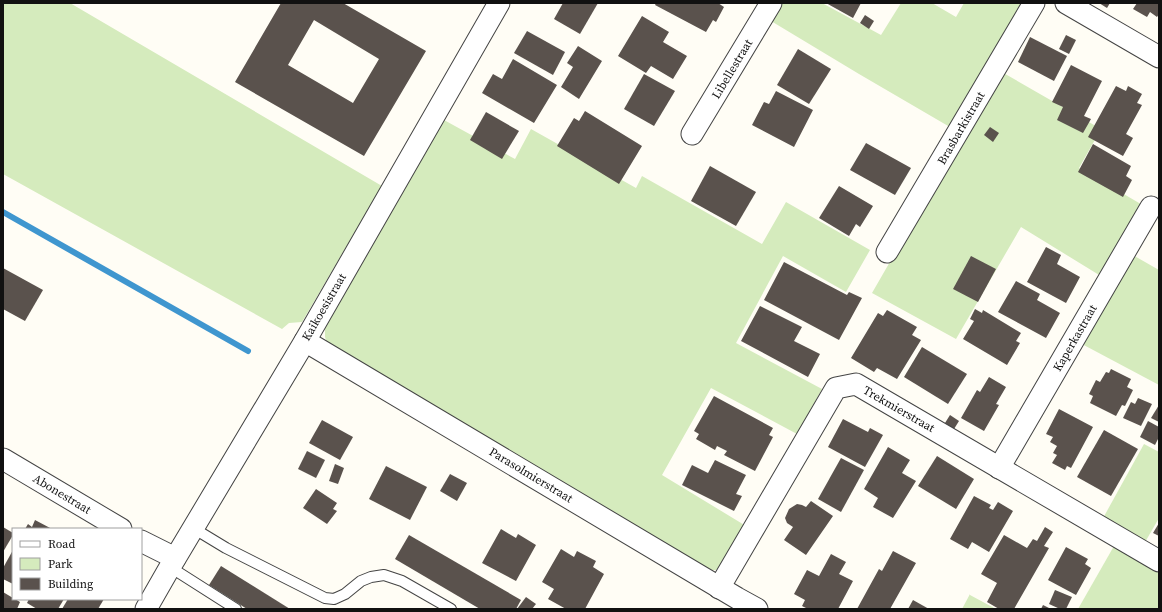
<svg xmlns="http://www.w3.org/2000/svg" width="1162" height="612" font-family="'Source Serif 4',serif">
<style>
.green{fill:#d5ebbd}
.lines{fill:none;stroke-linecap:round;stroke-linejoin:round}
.stream{stroke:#3f96cf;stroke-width:6}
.building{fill:#5a524d;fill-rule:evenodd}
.service-casing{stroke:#444;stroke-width:12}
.minor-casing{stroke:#444;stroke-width:23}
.service{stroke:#fff;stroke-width:10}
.minor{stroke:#fff;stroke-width:21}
.labels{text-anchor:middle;stroke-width:4;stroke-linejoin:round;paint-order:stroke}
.street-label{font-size:12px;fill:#111;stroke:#fff}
</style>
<rect width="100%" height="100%" fill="#fffdf5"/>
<g class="green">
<polygon points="3,3 70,3 382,186 302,322 289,323 282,329 3,174"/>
<polygon points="782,3 822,3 881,35 901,3 932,3 956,17 964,3 1026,3 955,130 859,74 771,21"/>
<polygon points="1000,71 1101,129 1079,168 1146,207 1104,278 1021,227 956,339 872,293"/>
<polygon points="444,120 515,159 531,129 636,188 642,176 762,244 786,202 870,250 846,292 783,256 736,343 822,389 797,434 711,388 662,475 746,526 721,565 716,570 709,570 328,346 325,337 325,328"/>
<polygon points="1131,254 1159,270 1159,385 1080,343"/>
<polygon points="1144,444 1159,452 1159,518 1144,544 1102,520"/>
<polygon points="1114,546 1159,571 1159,609 1078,609"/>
<polygon points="970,594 970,595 996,609 962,609"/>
</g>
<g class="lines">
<polyline class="stream" points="3,212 248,351"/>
</g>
<g class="building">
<path d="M281,3H343L426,51L364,156L235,82ZM314,20L379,59L353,103L288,65Z"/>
<polygon points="563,3 598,3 580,34 554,19"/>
<polygon points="656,3 718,3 724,7 716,22 713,20 706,32 655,5"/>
<polygon points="826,3 861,3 853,18"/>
<polygon points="1099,3 1110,3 1107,8"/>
<polygon points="1137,3 1159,3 1159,14 1157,17 1150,12 1147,17 1133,9"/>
<polygon points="865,15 874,21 869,29 860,23"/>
<polygon points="642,16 669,32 663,42 687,56 673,79 651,66 646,73 618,56"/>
<polygon points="527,31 565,52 553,75 514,53"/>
<polygon points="1066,35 1076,40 1069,54 1059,49"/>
<polygon points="1030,37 1067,56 1054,81 1018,62"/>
<polygon points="578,46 602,61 579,99 561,87 573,67 567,63"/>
<polygon points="798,49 831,69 809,104 777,85"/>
<polygon points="513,59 557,85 534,123 482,93 493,74 502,79"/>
<polygon points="1071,65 1102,81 1084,116 1091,119 1083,133 1057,120 1063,107 1052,102"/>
<polygon points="644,74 675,91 654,126 624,109"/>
<polygon points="1116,86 1126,91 1128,86 1142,94 1137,103 1142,105 1126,134 1133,138 1123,156 1088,137"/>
<polygon points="776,91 813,110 794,147 752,125 764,102 769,104"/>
<polygon points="585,111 642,146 619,184 557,146 574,118 579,121"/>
<polygon points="486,112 519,131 502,159 470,140"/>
<polygon points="990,127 999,133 993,142 984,135"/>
<polygon points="866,143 911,168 895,195 850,170"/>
<polygon points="1093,144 1131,166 1126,176 1132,180 1123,197 1078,172"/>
<polygon points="710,166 756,192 736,226 691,201"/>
<polygon points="839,186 873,206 860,227 856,224 849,236 819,218"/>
<polygon points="1046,247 1061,255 1057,264 1080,277 1066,303 1027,282"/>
<polygon points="971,256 996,269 978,302 953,289"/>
<polygon points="784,262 847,295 849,292 862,298 839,340 764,300"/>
<polygon points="3,268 43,290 25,321 3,309"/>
<polygon points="1016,281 1040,294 1037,300 1060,313 1046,338 998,312"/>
<polygon points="760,306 802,327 794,341 820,354 808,377 741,341"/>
<polygon points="975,309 982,313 983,310 1021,333 1016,341 1020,343 1007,365 963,339 974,321 970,319"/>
<polygon points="887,310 917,327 912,335 921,340 897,379 877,368 874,372 851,358 878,313 883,316"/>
<polygon points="922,347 967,374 948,404 904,377"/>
<polygon points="1111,369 1131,379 1127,387 1133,390 1125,406 1122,405 1116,416 1090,403 1093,396 1089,394 1096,380 1100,382 1106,372 1109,373"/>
<polygon points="989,377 1006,387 996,404 999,405 984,431 961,418 977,390 980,392"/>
<polygon points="714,396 773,428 769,435 773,437 755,471 724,455 727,451 717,446 715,450 696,439 699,434 694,431"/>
<polygon points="1138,398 1152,404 1141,426 1123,418 1131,402 1135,404"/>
<polygon points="1159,405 1159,422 1151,418"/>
<polygon points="1059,409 1093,427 1071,468 1067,466 1065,470 1052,463 1057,455 1053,453 1057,446 1050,442 1053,437 1046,434"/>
<polygon points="950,415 959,421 954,429 945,423"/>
<polygon points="843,419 868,432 870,428 883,435 865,467 828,447"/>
<polygon points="322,420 353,437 340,460 309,443"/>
<polygon points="1148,421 1159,427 1159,437 1155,445 1140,437"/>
<polygon points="1104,430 1138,449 1111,496 1077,477"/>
<polygon points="888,447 910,460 902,473 916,481 893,518 873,507 878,498 864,489"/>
<polygon points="307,451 325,460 316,478 298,469"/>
<polygon points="937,456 974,479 956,509 918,486"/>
<polygon points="841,458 864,470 841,512 818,499"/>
<polygon points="715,460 746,475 736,494 742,496 734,511 682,485 692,465 708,473"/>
<polygon points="335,464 344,468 338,484 329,481"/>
<polygon points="386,466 427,487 410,520 369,499"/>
<polygon points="450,474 467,483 457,501 440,491"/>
<polygon points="316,489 337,503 333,509 337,511 327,524 303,508"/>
<polygon points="974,496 991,505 989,508 993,510 998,502 1013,511 989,552 972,542 968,549 950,539"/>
<polygon points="811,501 833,516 806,555 784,540 793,527 787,523 785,518 789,509 797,504 802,505 806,507"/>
<polygon points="35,520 52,529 25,529 28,524 32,527"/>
<polygon points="1159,523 1159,536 1153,533"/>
<polygon points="3,527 13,533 13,535 3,552"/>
<polygon points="1045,527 1053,532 1044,546 1049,548 1014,609 999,609 987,602 997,583 981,574 1004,535 1027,548 1033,539 1037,541"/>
<polygon points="501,529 516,538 518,534 536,545 516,581 482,563"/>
<polygon points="409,535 521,600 516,609 480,609 395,559"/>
<polygon points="1066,547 1088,559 1085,564 1091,568 1076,595 1048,580"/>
<polygon points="561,549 574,557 577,551 596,561 593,567 604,574 585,609 566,609 548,599 554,589 542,582"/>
<polygon points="13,550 13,584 3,579 3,568"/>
<polygon points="893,551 916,563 890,609 857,609 879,569 882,571"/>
<polygon points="831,554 846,562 839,574 853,581 838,609 808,609 802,606 805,600 794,594 807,570 819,576"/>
<polygon points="221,566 290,609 247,609 209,585"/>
<polygon points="1055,590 1072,597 1066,609 1060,609 1049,604"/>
<polygon points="3,592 13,598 13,599 15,599 20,602 17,609 3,609"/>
<polygon points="526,597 536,604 532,609 517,609"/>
<polygon points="29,599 64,599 58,609 37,609 27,603"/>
<polygon points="68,599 104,599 98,609 62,609"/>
<polygon points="913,600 929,609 908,609"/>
<polygon points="1043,605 1051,609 1041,609"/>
</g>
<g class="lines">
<defs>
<g id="service">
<polyline points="193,528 226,548 325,598 334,599 345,594 361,581 371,577 384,575 402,581 451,609"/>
<polyline points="170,567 236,609"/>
</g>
<g id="minor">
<polyline points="1066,3 1159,57"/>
<polyline points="692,134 771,3"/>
<polyline points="887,252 1034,3"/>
<polyline points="305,341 737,598 757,609"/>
<polyline points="3,459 121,529"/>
<polyline points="999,468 1151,207"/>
<polyline points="141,541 175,558"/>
<polyline points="719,588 836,388 856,384 1159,561"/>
<polyline points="146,609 170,567 305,341 499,3"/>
</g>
</defs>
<use href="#service" class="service-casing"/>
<use href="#minor" class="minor-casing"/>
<use href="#service" class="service"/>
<use href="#minor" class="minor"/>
</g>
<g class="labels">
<g class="street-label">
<text transform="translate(732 69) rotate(-59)" y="4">Libellestraat</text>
<text transform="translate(961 128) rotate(-60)" y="4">Brasbarkistraat</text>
<text transform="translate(324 307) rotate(-60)" y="4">Kaikoesistraat</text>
<text transform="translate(1075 338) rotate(-60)" y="4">Kaperkastraat</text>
<text transform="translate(899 409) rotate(30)" y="4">Trekmierstraat</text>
<text transform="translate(531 475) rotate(31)" y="4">Parasolmierstraat</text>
<text transform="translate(62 494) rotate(31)" y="4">Abonestraat</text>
</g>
</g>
<rect width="1162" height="612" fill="none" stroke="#111111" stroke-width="8"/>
<rect x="12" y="528" width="130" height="72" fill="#ffffff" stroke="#a0a0a0"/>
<rect x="20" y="541" width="20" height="6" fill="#ffffff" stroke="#a0a0a0"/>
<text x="48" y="548" font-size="12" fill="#111111">Road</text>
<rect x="20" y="558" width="20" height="12" fill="#d5ebbd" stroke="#a0a0a0"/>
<text x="48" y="568" font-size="12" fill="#111111">Park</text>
<rect x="20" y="578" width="20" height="12" fill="#5a524d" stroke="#a0a0a0"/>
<text x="48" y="588" font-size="12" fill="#111111">Building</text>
</svg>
